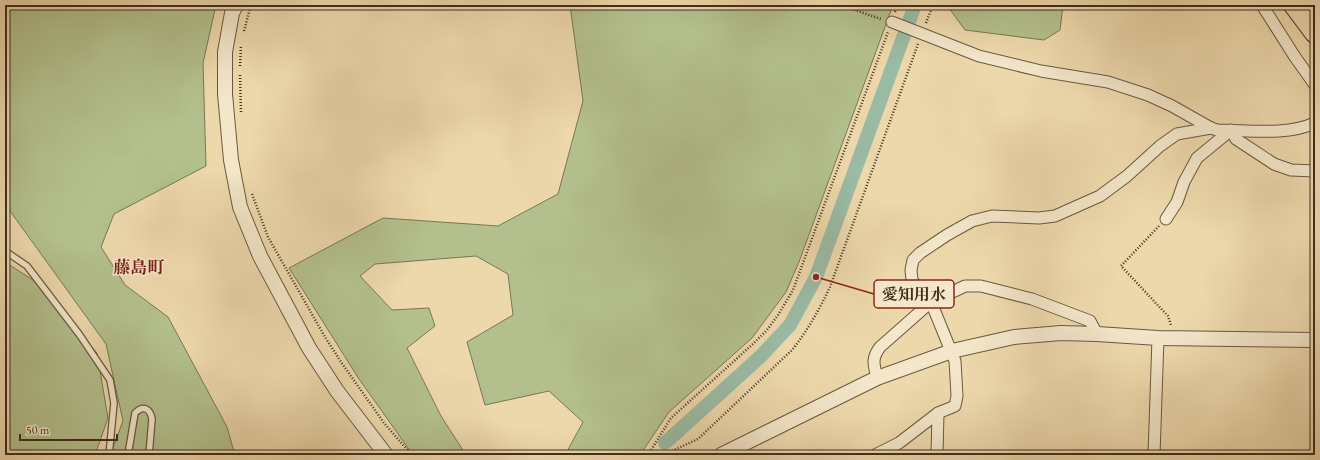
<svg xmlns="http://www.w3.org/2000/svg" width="1320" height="460" font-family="'EB Garamond','Noto Serif JP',serif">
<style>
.green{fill:#b3c08d;stroke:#797754}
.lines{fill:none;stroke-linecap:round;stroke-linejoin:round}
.canal{stroke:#9abba5;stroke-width:14}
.service-casing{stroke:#6a5840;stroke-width:8}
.minor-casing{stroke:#6a5840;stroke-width:13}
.tertiary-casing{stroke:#6a5840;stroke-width:16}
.motorway-casing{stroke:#3f2e1c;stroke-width:22}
.path{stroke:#3f2e1c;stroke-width:2.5;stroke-dasharray:1 2;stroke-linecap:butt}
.service{stroke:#f3e6c9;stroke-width:5.5}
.minor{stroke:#f3e6c9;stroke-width:11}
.tertiary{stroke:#f3e6c9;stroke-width:14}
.motorway{stroke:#edd8ac;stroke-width:20}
.labels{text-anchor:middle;stroke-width:3;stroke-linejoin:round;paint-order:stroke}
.quarter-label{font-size:17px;font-weight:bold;fill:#7a1f14;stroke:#f3e6c9}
.leader{fill:none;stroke:#8f2418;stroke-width:1.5}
.callout-dot{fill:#8f2418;stroke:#f3e6c9;stroke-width:1.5}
.callout{fill:#f3e6c9;stroke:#8f2418;stroke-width:1.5}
.callout-label{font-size:16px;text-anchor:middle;font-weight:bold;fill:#3f2e1c}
</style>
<rect width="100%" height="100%" fill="#edd8ac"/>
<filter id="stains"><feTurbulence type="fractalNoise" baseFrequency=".005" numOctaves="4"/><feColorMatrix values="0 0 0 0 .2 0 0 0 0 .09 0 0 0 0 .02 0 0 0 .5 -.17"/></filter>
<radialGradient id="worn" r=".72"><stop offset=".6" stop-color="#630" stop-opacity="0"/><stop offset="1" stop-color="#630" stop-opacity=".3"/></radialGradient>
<g class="green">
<polygon points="5,5 216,5 203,63 206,166 114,214 101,247 125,285 168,317 227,427 235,455 110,455 123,421 106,344 5,204"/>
<polygon points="570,5 893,5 799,262 786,292 752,338 669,412 644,449 633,455 565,455 583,422 549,391 485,405 467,342 513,315 508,274 476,256 375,264 360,276 392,310 429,308 435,326 407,348 441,416 466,455 413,455 359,379 289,268 383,218 498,226 558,194 583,101"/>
<polygon points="950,5 1063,5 1060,30 1044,40 965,30 949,8"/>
<polygon points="5,264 8,264 33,280 97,353 108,418 95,455 5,455"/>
</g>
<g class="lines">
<polyline class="canal" points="665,443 760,357 790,325 816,277 915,5"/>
<defs>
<g id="service">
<polyline points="5,251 27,266 79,334 110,380 114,403 109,455"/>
<path d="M128,455L135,413C143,405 150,408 152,419L149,455"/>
</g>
<g id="minor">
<polyline points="1262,5 1295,57 1315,85"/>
<path d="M892,22L979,56L1041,71L1108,82L1148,95L1172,106L1211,128L1217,130C1248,130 1286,136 1315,123"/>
<polyline points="1166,219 1177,202 1184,182 1197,158 1231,130 1236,139 1274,164 1291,170 1315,171"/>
<path d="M877,378C874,365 871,359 880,347L931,302L965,286H981L1032,299L1090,321L1097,334"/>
<polyline points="875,455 899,443 938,413 955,406 957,396 955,361 931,302 918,289 912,280 911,270 913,260 920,253 947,235 972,221 992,216 1039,218 1055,216 1100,196 1127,176 1160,146 1177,134 1211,128"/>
<polyline points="937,455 938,413"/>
<polyline points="1154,455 1158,338"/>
</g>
<g id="tertiary">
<polyline points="236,5 232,13 225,52 225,94 231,160 240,207 260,256 309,348 337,391 386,455"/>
<polyline points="721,455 877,378 952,351 1014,337 1061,333 1097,334 1158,338 1315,340"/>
</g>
<polyline id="motorway" points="1294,5 1315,33"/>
</defs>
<use href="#service" class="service-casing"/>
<use href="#minor" class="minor-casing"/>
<use href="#tertiary" class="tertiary-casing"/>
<use href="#motorway" class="motorway-casing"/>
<g class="path">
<polyline points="840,5 881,19"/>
<polyline points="895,12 898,5"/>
<polyline points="926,23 933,5"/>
<polyline points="244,31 251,5"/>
<polyline points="240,66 241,45"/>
<polyline points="240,75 241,112"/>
<polyline points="252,194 268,237 325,337 341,362 384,423 412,455"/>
<polyline points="1159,226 1121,266 1168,316 1171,325"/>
<polyline points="648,455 671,418 754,343 767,330 778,315 793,290 888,32"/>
<path d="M661,455L670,452L698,439L792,350C808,330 819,310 830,287L918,44"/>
</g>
<use href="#service" class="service"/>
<use href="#minor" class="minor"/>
<use href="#tertiary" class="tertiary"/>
<use href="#motorway" class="motorway"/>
</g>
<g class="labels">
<g class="quarter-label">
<text x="139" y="273">藤島町</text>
</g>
</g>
<path class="leader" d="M816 277L874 294"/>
<circle class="callout-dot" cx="816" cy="277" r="4"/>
<rect class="callout" x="874" y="280" width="80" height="28" rx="4"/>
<g class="callout-label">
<text x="914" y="300">愛知用水</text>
</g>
<rect width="1320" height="460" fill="none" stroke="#edd8ac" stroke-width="20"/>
<rect x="6" y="6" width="1308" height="448" fill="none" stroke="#3f2e1c" stroke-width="2"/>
<rect x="10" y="10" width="1300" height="440" fill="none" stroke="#3f2e1c"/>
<path d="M20 434v6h97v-6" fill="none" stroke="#3f2e1c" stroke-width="2"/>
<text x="26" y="434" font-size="12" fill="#3f2e1c" stroke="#f3e6c9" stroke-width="3" paint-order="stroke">50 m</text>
<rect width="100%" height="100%" filter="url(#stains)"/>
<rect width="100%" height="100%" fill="url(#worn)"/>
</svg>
